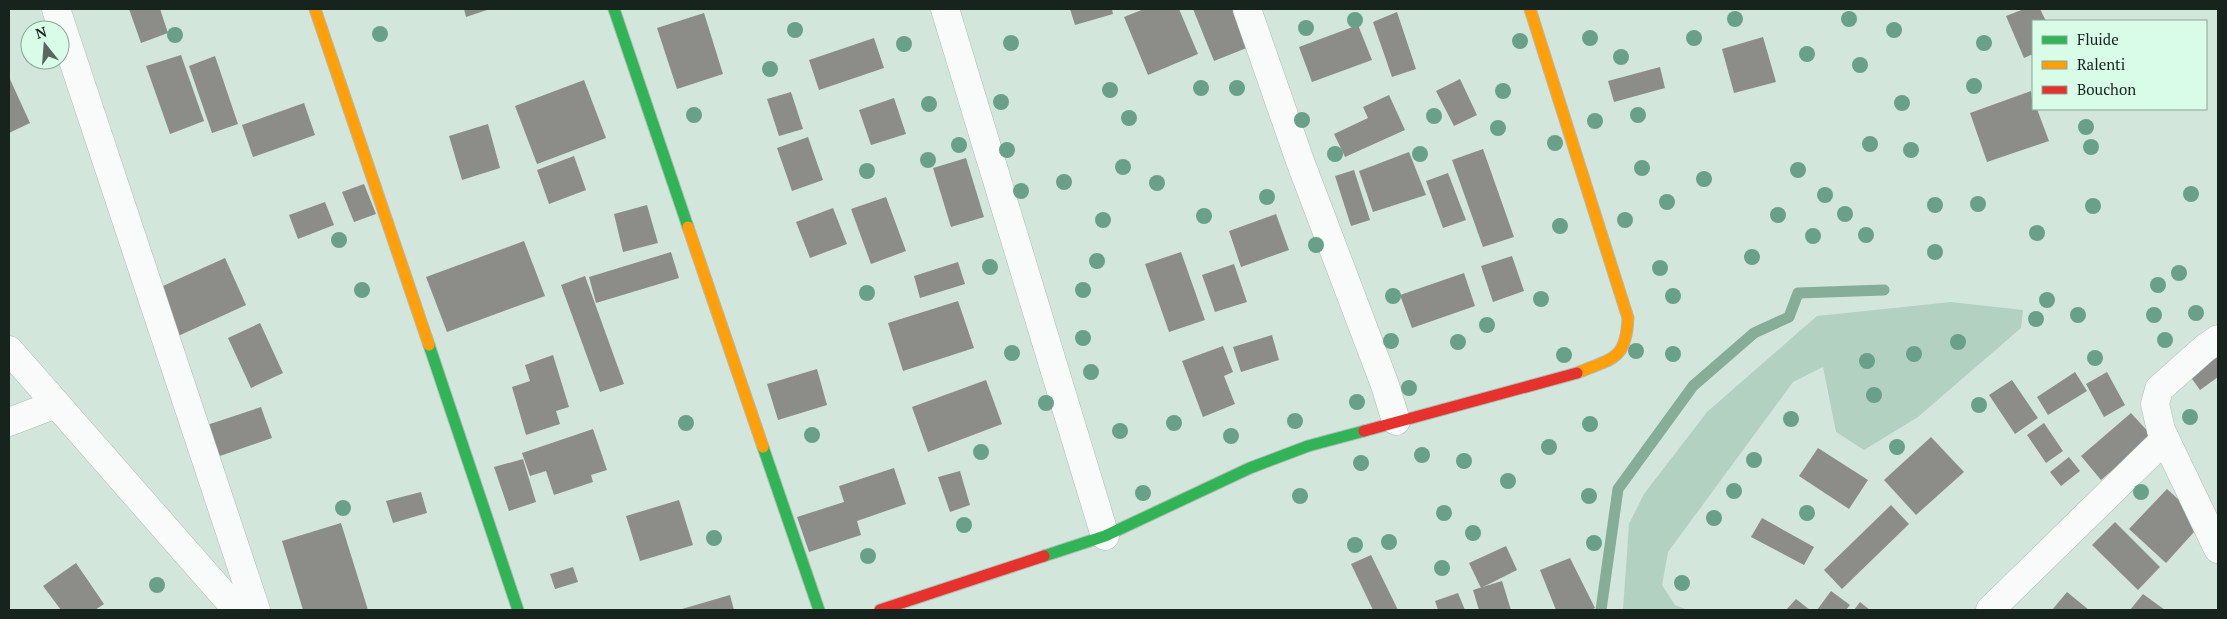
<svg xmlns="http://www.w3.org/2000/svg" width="2227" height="619" font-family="'PT Serif',serif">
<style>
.green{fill:#b3d1c1}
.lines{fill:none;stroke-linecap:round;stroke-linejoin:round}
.stream{stroke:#85ad98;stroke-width:11}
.building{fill:#8c8d89}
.street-casing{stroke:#aebcb4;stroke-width:29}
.fast-casing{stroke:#aebcb4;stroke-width:13}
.slow-casing{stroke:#aebcb4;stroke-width:13}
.jam-casing{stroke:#aebcb4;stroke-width:13}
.street{stroke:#f8fbfa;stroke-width:28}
.fast{stroke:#30b455;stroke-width:11}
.slow{stroke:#ff9f0a;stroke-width:11}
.jam{stroke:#e5322d;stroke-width:11}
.tree{fill:#68a08a}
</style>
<rect width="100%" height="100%" fill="#d3e6dc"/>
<polygon class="green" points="1951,302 2023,310 2021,328 1918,417 1864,450 1836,432 1823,367 1793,382 1668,552 1662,585 1675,605 1688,610 1623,610 1629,524 1644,494 1707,412 1817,316"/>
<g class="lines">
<polyline class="stream" points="1601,610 1618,489 1693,386 1754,333 1789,317 1798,293 1884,290"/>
</g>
<g class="building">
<polygon points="129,9 160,9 168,33 141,43"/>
<polygon points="464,9 487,9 487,10 466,17"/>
<polygon points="1070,9 1112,9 1113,14 1075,25"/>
<polygon points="1144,9 1179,9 1198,54 1148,75 1124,17"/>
<polygon points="1193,9 1234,9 1249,47 1214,61"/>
<polygon points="2024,9 2040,9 2046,21 2033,21 2033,54 2024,58 2006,16"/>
<polygon points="1397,12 1416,69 1392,77 1373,22"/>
<polygon points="704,13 723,74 677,89 657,28"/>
<polygon points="1358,25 1372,60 1312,82 1299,47"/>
<polygon points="1763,37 1776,82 1734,93 1722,49"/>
<polygon points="874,38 884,68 819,90 809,60"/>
<polygon points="181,55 204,121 170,134 146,66"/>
<polygon points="215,56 238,124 212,133 189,66"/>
<polygon points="1660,67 1665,88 1614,102 1608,81"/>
<polygon points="9,77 30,123 9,133"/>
<polygon points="1460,79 1477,115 1454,126 1436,91"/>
<polygon points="584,80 606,138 537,164 515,106"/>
<polygon points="2031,91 2033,109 2037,109 2049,141 1987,162 1970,113"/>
<polygon points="791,92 803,129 779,136 767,99"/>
<polygon points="1389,95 1405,130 1345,157 1334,134 1368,118 1363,107"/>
<polygon points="894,98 906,134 871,145 859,110"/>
<polygon points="304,103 315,135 253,157 242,125"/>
<polygon points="488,124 500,168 462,180 449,136"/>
<polygon points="808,137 823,180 792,191 777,148"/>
<polygon points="1483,149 1514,237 1483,247 1452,160"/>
<polygon points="1409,152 1426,195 1373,212 1359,171"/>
<polygon points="574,156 586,190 549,204 537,170"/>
<polygon points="966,158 984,217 951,227 933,168"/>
<polygon points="1354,170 1370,220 1351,226 1335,176"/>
<polygon points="1448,173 1466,220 1443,228 1426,181"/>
<polygon points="364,184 376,214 354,222 342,192"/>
<polygon points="886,197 906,251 871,264 851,209"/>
<polygon points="325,202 334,225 298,239 289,215"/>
<polygon points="647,205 658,243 623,252 614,214"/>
<polygon points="833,208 847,244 810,258 796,222"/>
<polygon points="1276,214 1289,250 1241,267 1229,231"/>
<polygon points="524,241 545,296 447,332 426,277"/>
<polygon points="671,252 679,278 596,303 589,277"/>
<polygon points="1181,252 1205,320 1169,332 1145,264"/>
<polygon points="1512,256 1524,291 1493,302 1481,266"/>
<polygon points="225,258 246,305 176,337 154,290"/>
<polygon points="958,262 965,284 920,298 914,276"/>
<polygon points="1234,264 1247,302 1215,312 1202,275"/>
<polygon points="1464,273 1475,306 1412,328 1400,295"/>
<polygon points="585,276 624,384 600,392 561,285"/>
<polygon points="958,301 974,348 903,371 888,323"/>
<polygon points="260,323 283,373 251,388 228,338"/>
<polygon points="1272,335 1279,360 1241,372 1233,347"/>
<polygon points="1223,346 1233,372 1224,376 1235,404 1203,417 1182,361"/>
<polygon points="2218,349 2218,377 2200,390 2187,372"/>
<polygon points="553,355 569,407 556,411 560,424 526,435 512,387 530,381 525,365"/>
<polygon points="817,369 827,405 778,420 767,384"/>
<polygon points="2075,372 2087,391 2048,415 2037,397"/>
<polygon points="2107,372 2125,405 2104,417 2086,384"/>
<polygon points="986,380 1002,424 928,452 912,407"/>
<polygon points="2012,380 2038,418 2015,434 1989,395"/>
<polygon points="261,407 272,438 217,457 207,425"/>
<polygon points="2131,413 2152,436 2101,480 2081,456"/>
<polygon points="2044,423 2063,451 2046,463 2027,435"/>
<polygon points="593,429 607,470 591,475 593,482 554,495 546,471 530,476 522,453"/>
<polygon points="1931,437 1964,472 1916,515 1884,480"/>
<polygon points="1818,448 1868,480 1849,509 1799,476"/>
<polygon points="2069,457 2080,471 2061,486 2050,472"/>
<polygon points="523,459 536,502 509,511 494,467"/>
<polygon points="894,468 906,504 857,521 861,535 809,552 797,517 844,502 839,486"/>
<polygon points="960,471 970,505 950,512 938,477"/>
<polygon points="2167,489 2203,522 2166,563 2129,529"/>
<polygon points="421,492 427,513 393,523 386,501"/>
<polygon points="679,500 693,545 640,561 626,516"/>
<polygon points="1891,505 1909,524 1842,589 1824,570"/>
<polygon points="1762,518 1814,547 1804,565 1751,537"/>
<polygon points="2115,522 2160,567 2138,590 2092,545"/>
<polygon points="341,523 368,610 303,610 282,541"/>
<polygon points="1506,546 1517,570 1481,588 1469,563"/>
<polygon points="1371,555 1398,610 1373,610 1351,564"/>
<polygon points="1570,558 1595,608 1591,610 1556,610 1540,570"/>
<polygon points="76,563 104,604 95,610 61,610 43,586"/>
<polygon points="573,567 578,582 555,589 550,574"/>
<polygon points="1502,581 1511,610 1479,610 1473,590"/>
<polygon points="1831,591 1850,605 1846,610 1817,610"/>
<polygon points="2067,592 2089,610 2052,610"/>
<polygon points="1458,593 1465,610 1438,610 1435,601"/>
<polygon points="2143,594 2165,610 2130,610"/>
<polygon points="730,595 734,610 683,610 682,609"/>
<polygon points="1796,599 1810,610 1786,610"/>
<polygon points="1860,602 1870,610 1854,610"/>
</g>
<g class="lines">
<defs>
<g id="street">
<polyline points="56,9 256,610"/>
<polyline points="945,9 1105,536"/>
<polyline points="1247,9 1300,161 1385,385 1396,421"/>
<polyline points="2218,339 2204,349 2159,389 2155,404 2161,430 2218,549"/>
<polyline points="9,350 237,610"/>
<polyline points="9,422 56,404"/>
<polyline points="1990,610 2165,439"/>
</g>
<g id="fast">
<polyline points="614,9 688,227"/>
<polyline points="429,345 518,610"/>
<polyline points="763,447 819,610"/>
<polyline points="1044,556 1105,536 1250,468 1308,446 1364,431"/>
</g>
<g id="slow">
<polyline points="315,9 429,345"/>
<path d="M1530,9L1628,318C1626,361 1612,358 1577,373"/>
<polyline points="688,227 763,447"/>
</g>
<g id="jam">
<polyline points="1364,431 1577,373"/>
<polyline points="880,610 1044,556"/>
</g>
</defs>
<use href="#street" class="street-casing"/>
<use href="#fast" class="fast-casing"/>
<use href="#slow" class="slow-casing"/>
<use href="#jam" class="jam-casing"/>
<use href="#street" class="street"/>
<use href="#fast" class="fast"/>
<use href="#slow" class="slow"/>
<use href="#jam" class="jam"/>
</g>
<g class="tree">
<circle cx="1735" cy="19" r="8"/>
<circle cx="1849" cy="19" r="8"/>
<circle cx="1355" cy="20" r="8"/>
<circle cx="1306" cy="28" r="8"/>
<circle cx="795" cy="30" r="8"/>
<circle cx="1894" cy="30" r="8"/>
<circle cx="380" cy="34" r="8"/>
<circle cx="175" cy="35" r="8"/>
<circle cx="1590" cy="38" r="8"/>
<circle cx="1694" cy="38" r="8"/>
<circle cx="1520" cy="41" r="8"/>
<circle cx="1011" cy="43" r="8"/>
<circle cx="1984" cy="43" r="8"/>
<circle cx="904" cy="44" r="8"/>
<circle cx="1807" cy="54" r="8"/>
<circle cx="1621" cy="57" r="8"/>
<circle cx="1860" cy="65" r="8"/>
<circle cx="770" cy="69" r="8"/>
<circle cx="1974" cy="86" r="8"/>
<circle cx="1201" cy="88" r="8"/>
<circle cx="1237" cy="88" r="8"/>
<circle cx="1110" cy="90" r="8"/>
<circle cx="1503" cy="91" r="8"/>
<circle cx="1001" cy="102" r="8"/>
<circle cx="1902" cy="103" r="8"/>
<circle cx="929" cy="104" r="8"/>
<circle cx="694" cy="115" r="8"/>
<circle cx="1638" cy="115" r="8"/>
<circle cx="1434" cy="116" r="8"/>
<circle cx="1129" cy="118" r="8"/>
<circle cx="1302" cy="120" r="8"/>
<circle cx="1595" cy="121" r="8"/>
<circle cx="2086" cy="127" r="8"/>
<circle cx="1498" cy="128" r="8"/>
<circle cx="1555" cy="143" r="8"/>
<circle cx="1870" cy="144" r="8"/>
<circle cx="959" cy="145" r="8"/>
<circle cx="2091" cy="147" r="8"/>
<circle cx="1007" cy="150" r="8"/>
<circle cx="1911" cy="150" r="8"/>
<circle cx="1335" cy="154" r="8"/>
<circle cx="1420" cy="154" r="8"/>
<circle cx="928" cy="160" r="8"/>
<circle cx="1123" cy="167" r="8"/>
<circle cx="1642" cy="168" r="8"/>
<circle cx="1798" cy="170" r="8"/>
<circle cx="867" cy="171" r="8"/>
<circle cx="1704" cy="179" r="8"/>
<circle cx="1064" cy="182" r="8"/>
<circle cx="1157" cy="183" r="8"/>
<circle cx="1021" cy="191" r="8"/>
<circle cx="2191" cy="194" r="8"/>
<circle cx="1825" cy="195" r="8"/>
<circle cx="1267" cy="197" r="8"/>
<circle cx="1667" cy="202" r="8"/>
<circle cx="1978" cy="204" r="8"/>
<circle cx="1935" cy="205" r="8"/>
<circle cx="2093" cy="206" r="8"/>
<circle cx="1845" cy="214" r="8"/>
<circle cx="1778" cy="215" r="8"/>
<circle cx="1204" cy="216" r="8"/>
<circle cx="1103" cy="220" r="8"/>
<circle cx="1625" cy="220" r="8"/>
<circle cx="1560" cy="226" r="8"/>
<circle cx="2037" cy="233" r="8"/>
<circle cx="1866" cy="235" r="8"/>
<circle cx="1813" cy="236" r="8"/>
<circle cx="339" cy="240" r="8"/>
<circle cx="1316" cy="245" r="8"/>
<circle cx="1935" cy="252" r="8"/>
<circle cx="1752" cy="257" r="8"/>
<circle cx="1097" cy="261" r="8"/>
<circle cx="990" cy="267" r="8"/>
<circle cx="1660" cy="268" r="8"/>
<circle cx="2179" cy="273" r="8"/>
<circle cx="2158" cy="285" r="8"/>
<circle cx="362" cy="290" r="8"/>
<circle cx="1083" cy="290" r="8"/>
<circle cx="867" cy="293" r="8"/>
<circle cx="1393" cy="296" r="8"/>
<circle cx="1673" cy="296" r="8"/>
<circle cx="1541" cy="299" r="8"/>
<circle cx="2047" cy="300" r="8"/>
<circle cx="2196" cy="313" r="8"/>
<circle cx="2078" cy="315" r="8"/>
<circle cx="2154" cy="315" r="8"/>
<circle cx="2036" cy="319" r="8"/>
<circle cx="1487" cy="325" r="8"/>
<circle cx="1083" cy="338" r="8"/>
<circle cx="2165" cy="340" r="8"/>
<circle cx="1391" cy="341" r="8"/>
<circle cx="1458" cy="342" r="8"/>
<circle cx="1958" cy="342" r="8"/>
<circle cx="1636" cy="351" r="8"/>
<circle cx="1012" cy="353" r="8"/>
<circle cx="1673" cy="354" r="8"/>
<circle cx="1914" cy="354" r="8"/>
<circle cx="1564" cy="355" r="8"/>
<circle cx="2095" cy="358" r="8"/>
<circle cx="1867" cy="361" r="8"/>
<circle cx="1091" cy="372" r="8"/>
<circle cx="1409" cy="388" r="8"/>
<circle cx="1874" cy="395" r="8"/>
<circle cx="1357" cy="402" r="8"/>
<circle cx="1046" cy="403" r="8"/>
<circle cx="1979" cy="405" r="8"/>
<circle cx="2190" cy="417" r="8"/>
<circle cx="1791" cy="419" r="8"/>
<circle cx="1295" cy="421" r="8"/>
<circle cx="686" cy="423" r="8"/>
<circle cx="1174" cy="423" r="8"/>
<circle cx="1590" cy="424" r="8"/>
<circle cx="1120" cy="431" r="8"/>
<circle cx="812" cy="435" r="8"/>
<circle cx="1231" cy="436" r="8"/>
<circle cx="1549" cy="447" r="8"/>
<circle cx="1897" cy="447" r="8"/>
<circle cx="981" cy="452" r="8"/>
<circle cx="1422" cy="455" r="8"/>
<circle cx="1754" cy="460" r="8"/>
<circle cx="1464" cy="461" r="8"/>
<circle cx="1361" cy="463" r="8"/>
<circle cx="1508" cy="481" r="8"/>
<circle cx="1734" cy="491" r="8"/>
<circle cx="2141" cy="492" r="8"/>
<circle cx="1143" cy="493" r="8"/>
<circle cx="1300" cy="496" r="8"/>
<circle cx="1589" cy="496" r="8"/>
<circle cx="343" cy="508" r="8"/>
<circle cx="1444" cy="513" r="8"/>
<circle cx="1807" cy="513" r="8"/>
<circle cx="1714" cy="518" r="8"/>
<circle cx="964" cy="525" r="8"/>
<circle cx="1473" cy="533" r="8"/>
<circle cx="714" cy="538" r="8"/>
<circle cx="1389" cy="542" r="8"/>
<circle cx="1594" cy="543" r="8"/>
<circle cx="1355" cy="545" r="8"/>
<circle cx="868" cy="556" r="8"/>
<circle cx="1442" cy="568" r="8"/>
<circle cx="1682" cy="583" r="8"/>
<circle cx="157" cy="585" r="8"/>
</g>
<rect width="2227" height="619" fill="none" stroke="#16241d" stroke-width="20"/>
<rect x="2032" y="20" width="175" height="90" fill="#d8fce8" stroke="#8aa697"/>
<rect x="2042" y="36" width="25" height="8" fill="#30b455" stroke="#8aa697"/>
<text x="2077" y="45" font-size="15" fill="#16241d">Fluide</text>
<rect x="2042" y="61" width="25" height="8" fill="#ff9f0a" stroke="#8aa697"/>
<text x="2077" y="70" font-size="15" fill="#16241d">Ralenti</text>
<rect x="2042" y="86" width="25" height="8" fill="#e5322d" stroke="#8aa697"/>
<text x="2077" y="95" font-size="15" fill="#16241d">Bouchon</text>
<g transform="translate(45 45) rotate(343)"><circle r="24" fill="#d8fce8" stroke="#8aa697"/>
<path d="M0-4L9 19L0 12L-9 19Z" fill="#586860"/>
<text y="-8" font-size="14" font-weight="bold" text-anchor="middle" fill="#16241d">N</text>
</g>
</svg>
